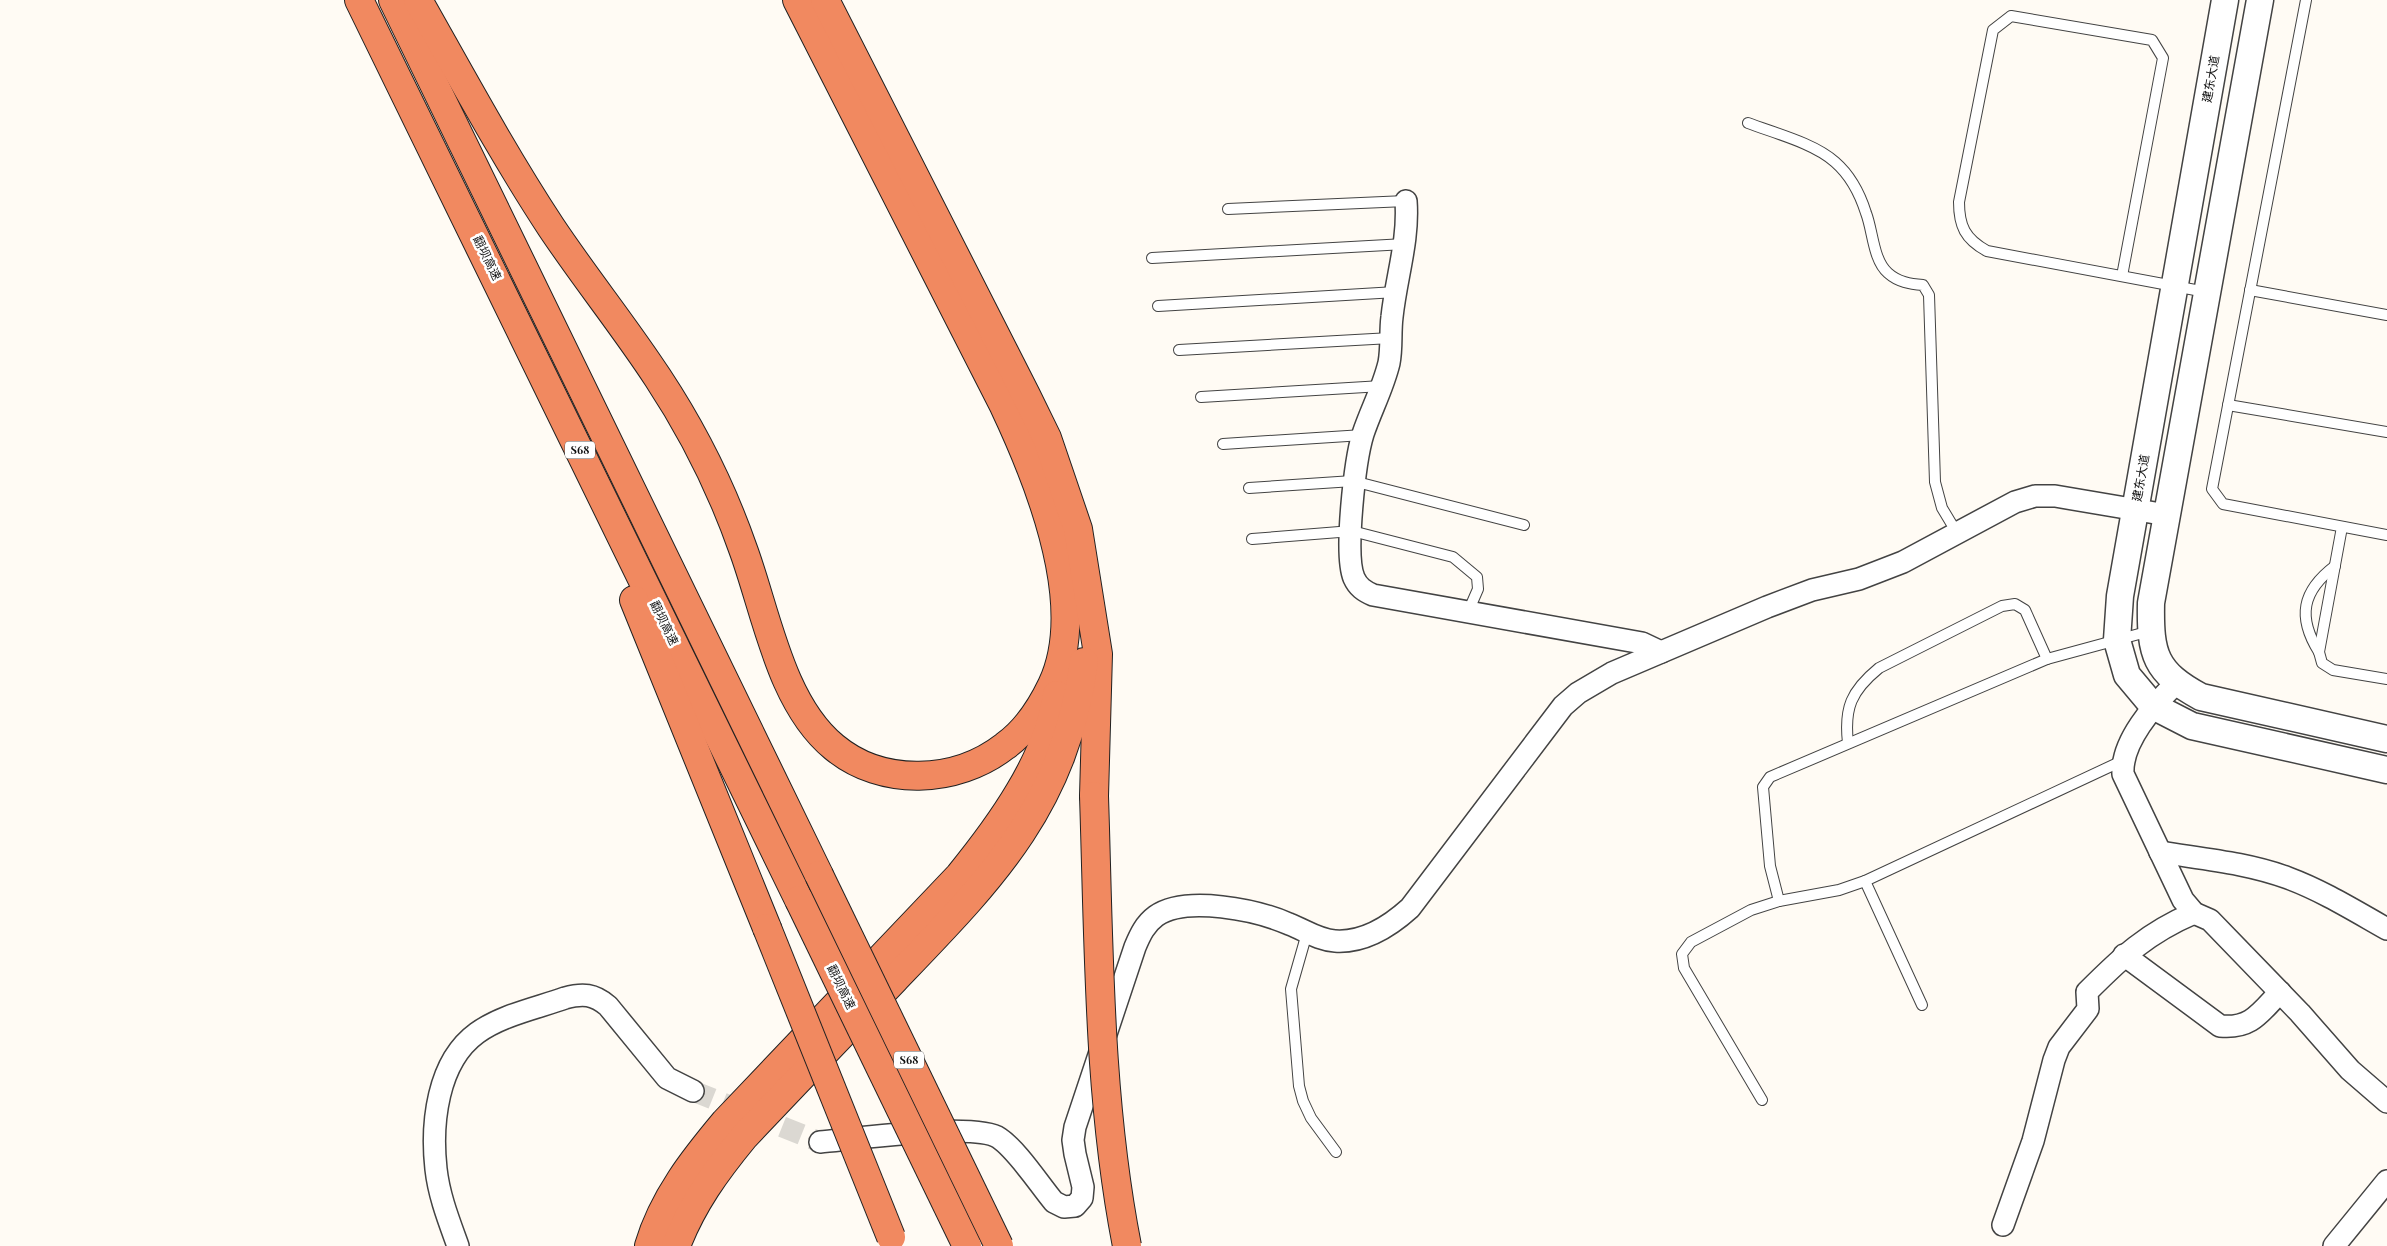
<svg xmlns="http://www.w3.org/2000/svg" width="2387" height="1246" font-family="'Playfair Display','Noto Sans SC',serif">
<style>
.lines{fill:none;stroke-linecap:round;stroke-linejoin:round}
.minor-tunnel{stroke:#dbd8d2;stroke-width:21;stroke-dasharray:21 11;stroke-linecap:butt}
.service-casing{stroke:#434343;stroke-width:12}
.minor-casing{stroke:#434343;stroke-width:24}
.tertiary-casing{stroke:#434343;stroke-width:29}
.motorway-casing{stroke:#212121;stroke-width:30}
.service{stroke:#fff;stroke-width:10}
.minor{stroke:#fff;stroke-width:21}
.tertiary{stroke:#fff;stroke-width:26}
.motorway{stroke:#f18960;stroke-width:28}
.motorway-bridge-casing{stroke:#212121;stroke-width:30;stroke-linecap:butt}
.motorway-bridge{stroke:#f18960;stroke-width:28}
.labels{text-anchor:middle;stroke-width:5;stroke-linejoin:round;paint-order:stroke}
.shield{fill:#fff;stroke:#585858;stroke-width:1}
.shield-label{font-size:11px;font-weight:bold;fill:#101010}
.street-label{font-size:12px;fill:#101010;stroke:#fff}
</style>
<rect width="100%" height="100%" fill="#fffbf4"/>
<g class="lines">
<polyline class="minor-tunnel" points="693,1091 820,1142"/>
<defs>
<g id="service">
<polyline points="2306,0 2212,489 2223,504 2387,535"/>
<path d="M1748,123C1774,133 1814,143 1835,162C1850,175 1860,194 1866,213C1873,231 1873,260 1888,273C1898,282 1910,284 1923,285L1929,295L1935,482L1942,508L1957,533"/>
<polyline points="1228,209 1406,201"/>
<polyline points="1152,258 1405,244"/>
<path d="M2122,276L2163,58L2152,40L2011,16L1993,30L1959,202C1959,226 1965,239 1987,251L2206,292"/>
<polyline points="2250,290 2387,315"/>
<polyline points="1158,306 1396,292"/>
<polyline points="1179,350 1391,338"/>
<polyline points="1201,397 1382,386"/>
<polyline points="2228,405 2387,432"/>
<polyline points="1223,444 1363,435"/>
<polyline points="1249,488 1353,481 1524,525"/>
<polyline points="2342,527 2319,652 2322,663 2333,670 2387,679"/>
<polyline points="1252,539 1352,531 1453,557 1477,577 1478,589 1468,612"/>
<path d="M2319,652C2297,617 2302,591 2335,566"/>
<path d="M1848,743C1844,708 1851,691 1879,668L2002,606L2015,604L2025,610L2047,659"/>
<polyline points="1865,881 1922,1005"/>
<polyline points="1779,901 1770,866 1763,787 1770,777 2047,659 2150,631"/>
<polyline points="1307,933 1291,989 1299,1086 1303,1101 1311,1118 1336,1152"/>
<polyline points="1762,1100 1684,968 1682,954 1691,942 1751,910 1779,901 1839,890 1865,881 2122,761"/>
</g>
<g id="minor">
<path d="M1406,201C1409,241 1396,278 1392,317C1390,332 1392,348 1389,363C1383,388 1371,410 1363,434C1355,460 1344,555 1354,578C1358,587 1364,591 1373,595L1642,643L1661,652"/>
<path d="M2176,683C2154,705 2121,741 2123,774L2183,900L2194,913L2210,920L2300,1013L2350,1070L2387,1102"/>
<path d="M2160,852C2203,859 2248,863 2288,878C2323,891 2355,911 2387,929"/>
<path d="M2124,955L2220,1026C2251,1029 2260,1013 2280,992"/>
<path d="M820,1142C854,1139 976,1122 999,1138C1017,1150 1039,1184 1054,1202L1064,1207L1075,1206L1082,1198L1083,1187L1075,1154L1073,1140L1075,1127L1135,947C1140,935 1145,924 1156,916C1186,895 1257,910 1289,924C1305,930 1318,940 1335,941C1364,943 1389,927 1410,908L1563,706L1578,693L1612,673L1767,607L1812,590L1859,579L1903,562L2015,502L2035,496H2055L2167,515"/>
<path d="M2003,1225L2033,1141L2054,1060L2059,1047L2088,1009L2087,992C2122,957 2147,933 2194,913"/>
<path d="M458,1246C449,1221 439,1196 436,1169C431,1124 437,1062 477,1033C502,1015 537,1008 565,998C583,993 594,994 608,1006L667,1078L693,1091"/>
<polyline points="2334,1246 2387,1181"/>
</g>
<g id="tertiary">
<polyline points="2225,0 2120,596 2117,640 2127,675 2153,706 2192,726 2387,770"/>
<path d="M2260,0L2151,603C2150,655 2155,672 2201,697L2387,739"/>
</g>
<g id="motorway">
<polyline points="359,0 799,900"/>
<polyline points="393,0 819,875"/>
<path d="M418,0C461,76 503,154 551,227C585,278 624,326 658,378C693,431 722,489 743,549C766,611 780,703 834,747C882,787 956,784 1005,746C1026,731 1041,708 1052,685C1090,605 1039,480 1004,406L797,0"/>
<polyline points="825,0 1026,395 1047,438 1078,529 1098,654 1094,796"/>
<polyline points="634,600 767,928"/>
<path d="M649,1246C663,1198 694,1159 725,1122L959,876C999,827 1048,760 1057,695"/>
<path d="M676,1246C692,1204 716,1171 744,1137C794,1084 845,1031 895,979C992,878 1064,807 1084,662"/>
</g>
</defs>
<use href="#service" class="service-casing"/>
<use href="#minor" class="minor-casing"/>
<use href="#tertiary" class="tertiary-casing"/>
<use href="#motorway" class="motorway-casing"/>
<use href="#service" class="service"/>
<use href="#minor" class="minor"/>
<use href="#tertiary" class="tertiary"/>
<use href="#motorway" class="motorway"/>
<defs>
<g id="motorway-bridge">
<path d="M1094,796C1099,946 1098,1098 1127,1246"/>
<polyline points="819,875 999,1246"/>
<polyline points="799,900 967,1246"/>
<polyline points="767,928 891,1237"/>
</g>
</defs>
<use href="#motorway-bridge" class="motorway-bridge-casing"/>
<use href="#motorway-bridge" class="motorway-bridge"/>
</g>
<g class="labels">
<g class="shield">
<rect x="565" y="441.5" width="30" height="17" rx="4"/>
<rect x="894" y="1051.5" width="30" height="17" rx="4"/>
</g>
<g class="shield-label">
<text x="580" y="454">S68</text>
<text x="909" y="1064">S68</text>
</g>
<g class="street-label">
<text transform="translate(2211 79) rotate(-80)" y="4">建东大道</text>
<text transform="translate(487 258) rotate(64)" y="4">翻坝高速</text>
<text transform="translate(2141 478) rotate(-80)" y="4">建东大道</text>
<text transform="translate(664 623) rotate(64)" y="4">翻坝高速</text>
<text transform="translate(841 987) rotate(64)" y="4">翻坝高速</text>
</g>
</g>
</svg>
